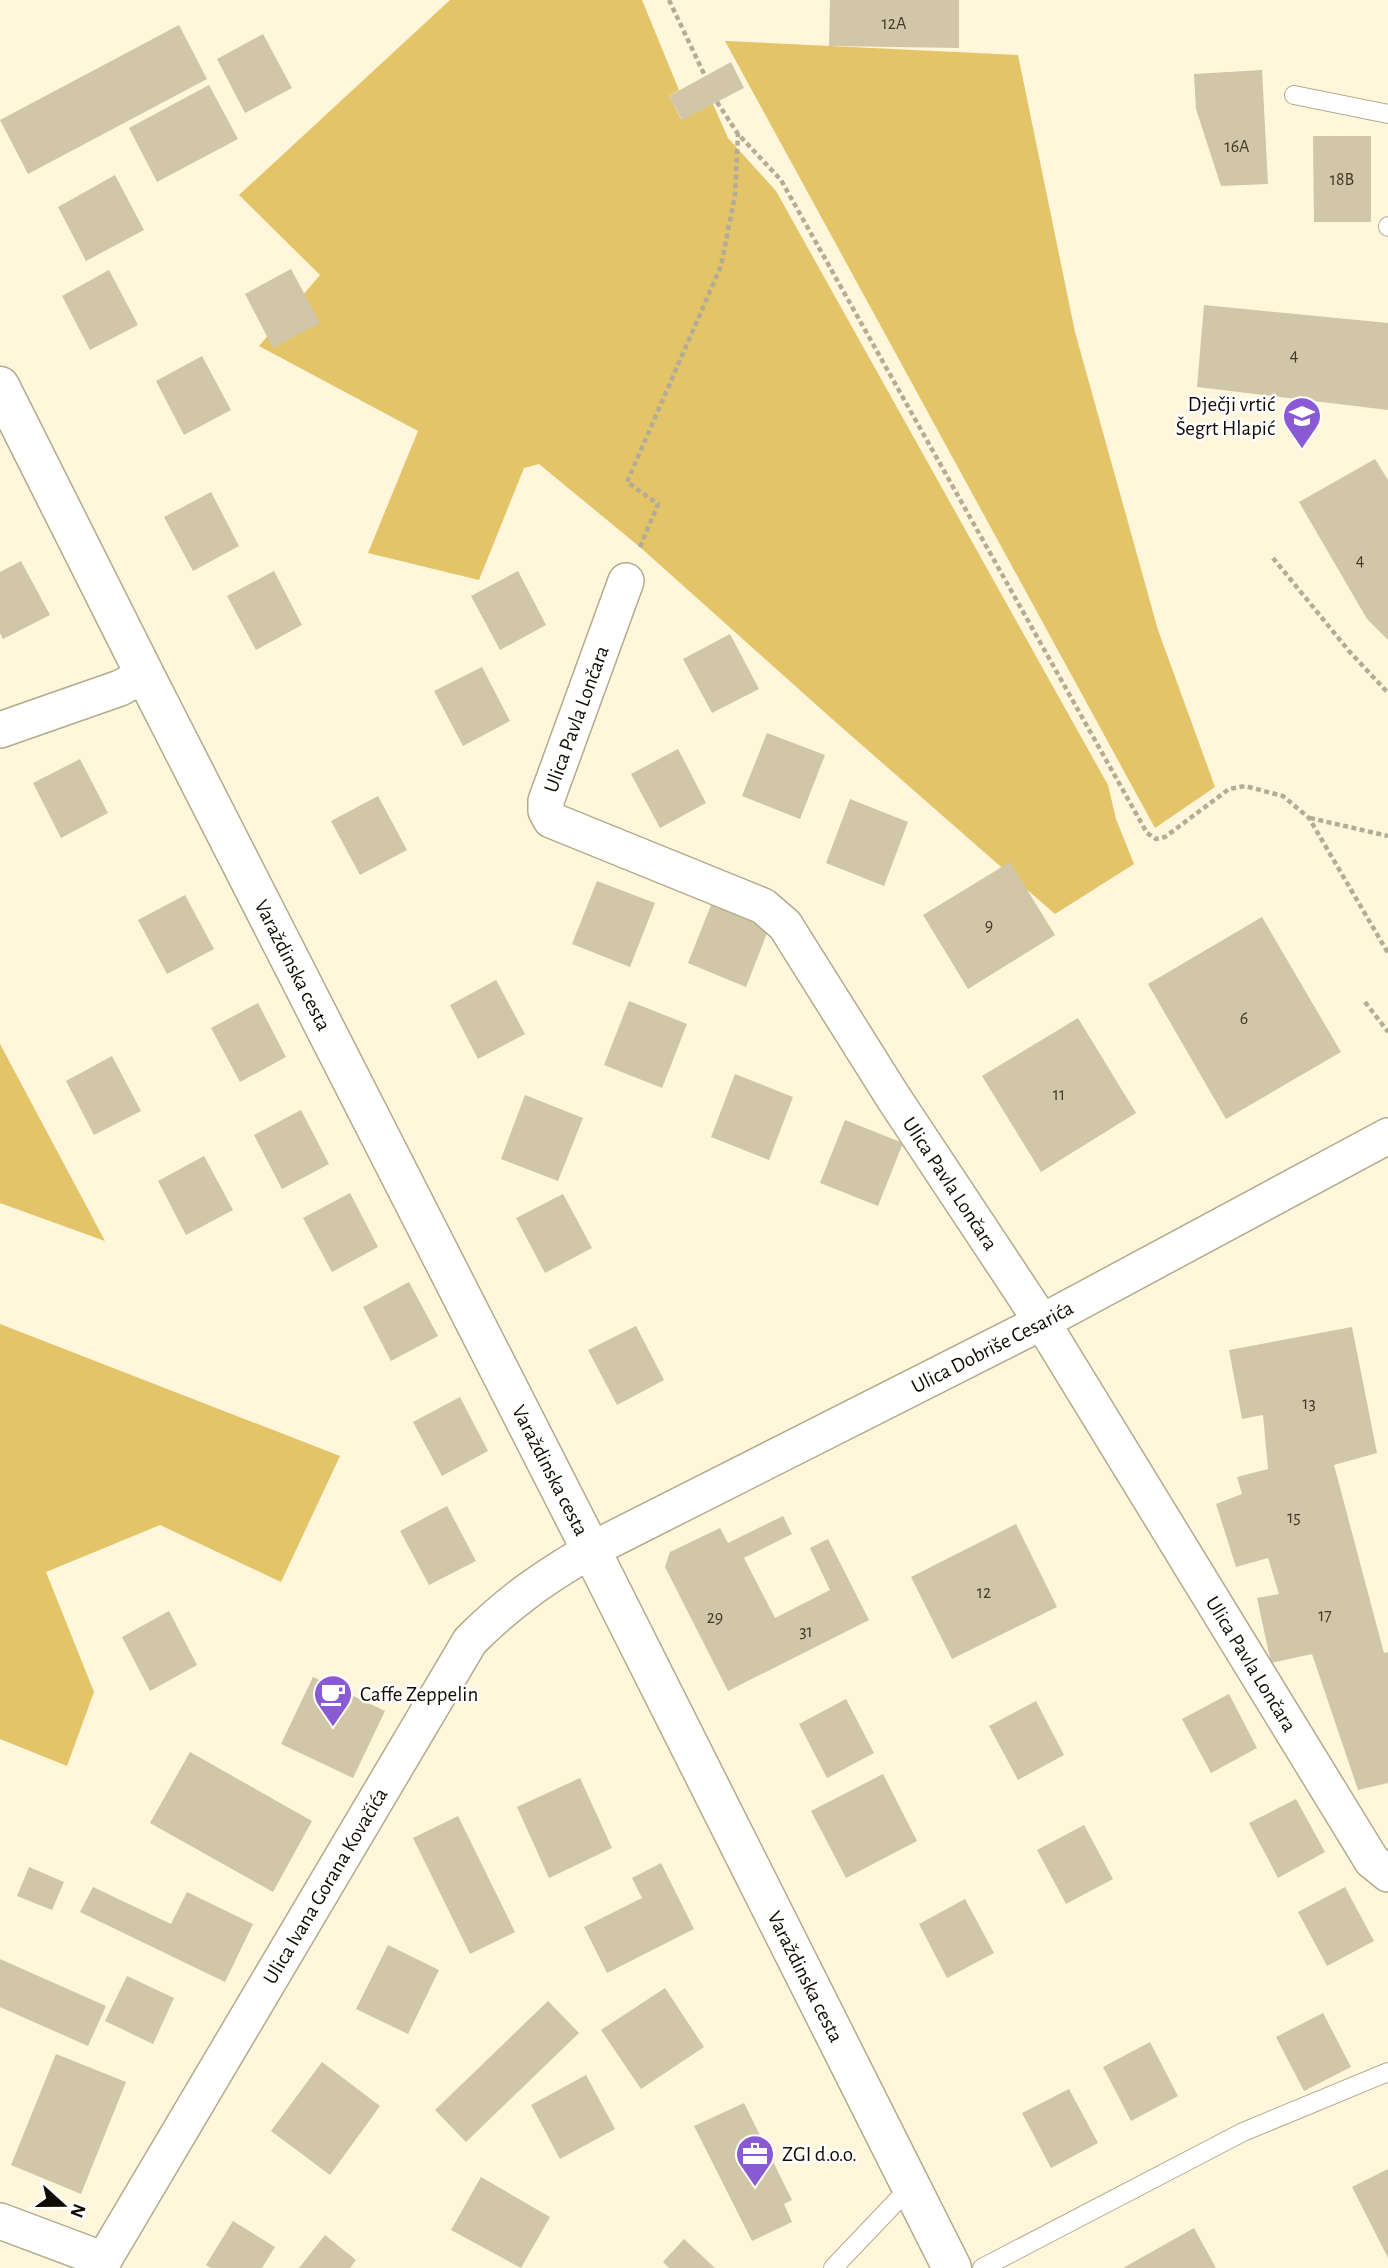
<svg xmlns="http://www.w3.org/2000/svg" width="1388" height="2268" font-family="'Alegreya Sans',sans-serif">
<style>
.green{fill:#e3c468}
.building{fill:#d1c6a7}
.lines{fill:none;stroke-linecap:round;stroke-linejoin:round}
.lane-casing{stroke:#b4aa8c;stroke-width:20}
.street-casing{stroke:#b4aa8c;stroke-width:38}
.secondary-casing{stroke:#b4aa8c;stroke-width:41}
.path{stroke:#b3ac97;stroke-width:4.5;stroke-dasharray:5 3.5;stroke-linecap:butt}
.lane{stroke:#fff;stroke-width:18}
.street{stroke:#fff;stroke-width:35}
.secondary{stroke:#fff;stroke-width:38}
.labels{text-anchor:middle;stroke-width:5;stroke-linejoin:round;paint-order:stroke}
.number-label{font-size:18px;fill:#403a2c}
.poi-label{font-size:21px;fill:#100c03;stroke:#fff;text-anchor:start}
.street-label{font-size:21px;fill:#100c03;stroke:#fff}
</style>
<rect width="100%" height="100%" fill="#fff6dc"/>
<g class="green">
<polygon points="450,0 642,0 679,90 669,96 681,119 713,104 728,138 776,191 1108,785 1116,819 1134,864 1055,914 831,718 641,548 539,464 524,468 479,580 368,553 418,431 259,346 320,275 239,195"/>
<polygon points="725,41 1018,55 1075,332 1158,630 1215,787 1155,828"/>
<polygon points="0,1044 105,1241 0,1203"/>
<polygon points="0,1324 340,1456 281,1582 160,1525 46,1572 94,1692 67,1766 0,1739"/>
</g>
<g class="building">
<polygon points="830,0 959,0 959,48 829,46"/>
<polygon points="179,25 207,79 28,174 0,120"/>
<polygon points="263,34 292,88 245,113 217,59"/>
<polygon points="731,62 744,88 682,120 669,96"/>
<polygon points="1262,70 1268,184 1221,186 1196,109 1194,74"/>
<polygon points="209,85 238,139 157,182 129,128"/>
<polygon points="1313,136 1371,136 1371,222 1314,222"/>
<polygon points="115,175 144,230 86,261 58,207"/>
<polygon points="291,269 320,323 273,348 245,294"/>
<polygon points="109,270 138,325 90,350 62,296"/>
<polygon points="1204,305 1388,323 1388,410 1197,387"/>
<polygon points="202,356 231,410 184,435 156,381"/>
<polygon points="1375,459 1388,480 1388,640 1367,619 1299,502"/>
<polygon points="211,492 239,546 193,571 164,517"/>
<polygon points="21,561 50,615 3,639 0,633 0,572"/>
<polygon points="274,571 302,625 256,650 227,596"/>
<polygon points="518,571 546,625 500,650 471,596"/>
<polygon points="730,634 759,689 712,713 683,659"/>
<polygon points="482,667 510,721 463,746 434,691"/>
<polygon points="767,733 825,755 800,819 742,796"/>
<polygon points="678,749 706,803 660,828 631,774"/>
<polygon points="80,759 108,813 61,838 33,783"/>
<polygon points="378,796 407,850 360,875 331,821"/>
<polygon points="850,799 908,822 884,886 826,863"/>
<polygon points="1010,862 1055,935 968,989 923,915"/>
<polygon points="597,881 655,903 630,967 572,944"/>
<polygon points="185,895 214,949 167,974 138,920"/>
<polygon points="713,900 771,923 746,987 688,963"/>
<polygon points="1262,917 1341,1052 1226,1119 1148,984"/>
<polygon points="496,980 525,1034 478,1059 450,1005"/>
<polygon points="629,1001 687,1024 662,1088 604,1065"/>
<polygon points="258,1003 286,1057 240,1082 211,1028"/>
<polygon points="1078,1018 1136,1113 1041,1172 982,1076"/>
<polygon points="112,1056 141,1111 94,1135 66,1081"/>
<polygon points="735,1074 793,1097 769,1160 711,1137"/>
<polygon points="525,1095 583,1118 558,1181 501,1159"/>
<polygon points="301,1110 329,1164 282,1189 254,1135"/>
<polygon points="845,1120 903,1143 878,1206 820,1183"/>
<polygon points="204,1156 233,1210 186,1235 158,1181"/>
<polygon points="350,1193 378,1247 332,1272 303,1218"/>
<polygon points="563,1194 592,1248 545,1273 516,1218"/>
<polygon points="409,1282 438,1336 391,1361 363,1307"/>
<polygon points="636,1326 664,1380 617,1405 588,1350"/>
<polygon points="1352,1327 1377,1453 1334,1465 1384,1653 1388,1652 1388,1783 1358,1790 1312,1654 1271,1663 1257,1598 1279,1594 1268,1558 1236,1567 1216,1504 1242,1494 1237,1477 1268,1469 1263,1415 1242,1419 1229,1350"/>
<polygon points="460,1397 488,1451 442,1476 413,1422"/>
<polygon points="447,1506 476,1561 429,1585 400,1531"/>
<polygon points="783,1516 792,1534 744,1558 775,1618 830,1590 810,1548 828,1539 869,1620 728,1691 665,1567 670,1552 720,1528 728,1543"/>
<polygon points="1016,1524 1057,1607 952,1659 911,1577"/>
<polygon points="169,1611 197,1665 150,1691 122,1637"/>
<polygon points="313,1677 385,1711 353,1778 281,1744"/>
<polygon points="1229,1694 1257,1748 1211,1773 1182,1719"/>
<polygon points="846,1699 874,1753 827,1778 799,1724"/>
<polygon points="1036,1701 1064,1755 1018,1780 989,1726"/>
<polygon points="190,1752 312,1821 273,1892 150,1823"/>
<polygon points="883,1774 917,1841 846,1878 811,1811"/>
<polygon points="580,1778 612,1848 549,1878 517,1807"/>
<polygon points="1296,1799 1325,1852 1278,1878 1249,1823"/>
<polygon points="458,1816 515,1932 470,1954 413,1838"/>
<polygon points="1084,1825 1113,1879 1066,1904 1037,1850"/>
<polygon points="661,1863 694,1929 607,1973 584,1927 642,1898 632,1878"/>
<polygon points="29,1867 64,1882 52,1910 17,1896"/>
<polygon points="93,1887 171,1924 187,1892 253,1924 225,1982 80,1912"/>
<polygon points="1345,1887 1374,1941 1327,1966 1298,1912"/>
<polygon points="965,1899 994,1953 947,1978 919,1924"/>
<polygon points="388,1945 439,1970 408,2034 356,2009"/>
<polygon points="0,1959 106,2006 88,2046 0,2007"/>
<polygon points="127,1976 174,1998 153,2044 105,2021"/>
<polygon points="665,1988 704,2047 641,2089 601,2030"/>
<polygon points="548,2001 579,2033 466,2142 435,2110"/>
<polygon points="1323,2013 1351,2067 1304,2091 1276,2037"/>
<polygon points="1150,2042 1178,2096 1131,2121 1103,2067"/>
<polygon points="56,2054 126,2082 81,2194 11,2165"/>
<polygon points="322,2062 380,2106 330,2175 271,2131"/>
<polygon points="586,2075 615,2129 560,2159 531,2105"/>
<polygon points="1069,2089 1098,2143 1051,2168 1022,2113"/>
<polygon points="744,2103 792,2200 784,2204 792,2222 752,2241 694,2126"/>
<polygon points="1388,2169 1388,2258 1352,2187"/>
<polygon points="481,2177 550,2217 521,2268 451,2230"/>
<polygon points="233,2221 275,2247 262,2268 211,2268 206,2265"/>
<polygon points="1194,2228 1216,2268 1123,2268"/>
<polygon points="325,2235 356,2260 350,2268 299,2268"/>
<polygon points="684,2239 715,2268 669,2268 663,2262"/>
</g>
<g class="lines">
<defs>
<g id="lane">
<polyline points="1294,95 1388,114"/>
<polyline points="1388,227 1388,226"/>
<polyline points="833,2268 912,2185"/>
<polyline points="982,2268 1243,2132 1388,2072"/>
</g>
<g id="street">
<path id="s1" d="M626,581L546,801V811L551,820L763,906L785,925L893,1097L1042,1322L1372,1861L1388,1874"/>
<polyline points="0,730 120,688 145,675"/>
<polyline points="0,2221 104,2260"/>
<path id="s2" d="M99,2268L470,1641C510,1601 542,1579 591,1550L1042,1322L1388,1136"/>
</g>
<g id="secondary">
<path id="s3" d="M0,386L145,675L591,1550L952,2268"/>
</g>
</defs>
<use href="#lane" class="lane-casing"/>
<use href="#street" class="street-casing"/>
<use href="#secondary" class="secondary-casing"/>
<g class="path">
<polyline points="669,0 705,76"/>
<polyline points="717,102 738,134 781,180 1147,833 1156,839 1165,837 1229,789 1245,786 1283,796 1309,818 1388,953"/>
<polyline points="640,547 658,504 627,482 721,266 735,195 738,134"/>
<polyline points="1273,558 1349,651 1388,693"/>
<polyline points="1310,818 1388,836"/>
<polyline points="1365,1002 1388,1032"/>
</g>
<use href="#lane" class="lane"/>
<use href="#street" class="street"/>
<use href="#secondary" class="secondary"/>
</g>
<defs>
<symbol id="school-pin" viewBox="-11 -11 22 30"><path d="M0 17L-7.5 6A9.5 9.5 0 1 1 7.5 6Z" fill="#895ad3" stroke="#fff"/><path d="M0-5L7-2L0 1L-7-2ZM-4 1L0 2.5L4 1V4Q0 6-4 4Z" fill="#fff"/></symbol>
<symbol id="cafe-pin" viewBox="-11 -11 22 30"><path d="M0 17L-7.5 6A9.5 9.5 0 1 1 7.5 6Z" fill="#895ad3" stroke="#fff"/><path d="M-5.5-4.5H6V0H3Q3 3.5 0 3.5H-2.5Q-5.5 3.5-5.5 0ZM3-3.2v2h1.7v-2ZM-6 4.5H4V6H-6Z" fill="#fff"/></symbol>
<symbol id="office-pin" viewBox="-11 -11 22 30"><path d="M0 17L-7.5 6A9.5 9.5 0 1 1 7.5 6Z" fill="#895ad3" stroke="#fff"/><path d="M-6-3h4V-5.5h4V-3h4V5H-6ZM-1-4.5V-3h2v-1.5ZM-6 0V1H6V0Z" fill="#fff"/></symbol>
</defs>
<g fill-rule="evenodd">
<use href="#school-pin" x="1280" y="394" width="44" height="60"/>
<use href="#cafe-pin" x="311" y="1672" width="44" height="60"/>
<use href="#office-pin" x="733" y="2132" width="44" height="60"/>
</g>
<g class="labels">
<g class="number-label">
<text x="894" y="29">12A</text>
<text x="1237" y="152">16A</text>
<text x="1342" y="185">18B</text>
<text x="1294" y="361">4</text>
<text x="1360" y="566">4</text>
<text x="989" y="931">9</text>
<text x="1244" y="1024">6</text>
<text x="1059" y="1100">11</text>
<text x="1309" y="1409">13</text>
<text x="1294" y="1523">15</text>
<text x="984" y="1598">12</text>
<text x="1325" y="1621">17</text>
<text x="715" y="1623">29</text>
<text x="806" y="1637">31</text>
</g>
<g class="poi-label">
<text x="1275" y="411" text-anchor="end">Dječji vrtić<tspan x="1275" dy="24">Šegrt Hlapić</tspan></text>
<text x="360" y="1701">Caffe Zeppelin</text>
<text x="782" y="2161">ZGI d.o.o.</text>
</g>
<g class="street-label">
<text transform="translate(576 719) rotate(-70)" y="7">Ulica Pavla Lončara</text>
<text dy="7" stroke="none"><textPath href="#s3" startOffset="649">Varaždinska cesta</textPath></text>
<text dy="7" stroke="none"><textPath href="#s1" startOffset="819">Ulica Pavla Lončara</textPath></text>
<text dy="7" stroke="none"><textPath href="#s2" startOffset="1330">Ulica Dobriše Cesarića</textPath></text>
<text dy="7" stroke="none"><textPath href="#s3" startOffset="1216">Varaždinska cesta</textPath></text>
<text dy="7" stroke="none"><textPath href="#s1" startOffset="1386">Ulica Pavla Lončara</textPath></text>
<text dy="7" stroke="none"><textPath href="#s2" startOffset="444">Ulica Ivana Gorana Kovačića</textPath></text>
<text dy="7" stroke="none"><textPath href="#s3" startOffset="1783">Varaždinska cesta</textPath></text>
</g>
</g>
<g transform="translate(63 2205) rotate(111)" stroke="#ffffff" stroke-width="5" paint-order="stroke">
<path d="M0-5L12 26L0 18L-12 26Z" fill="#100c03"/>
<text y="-10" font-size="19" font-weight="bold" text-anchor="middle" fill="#100c03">N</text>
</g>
</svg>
